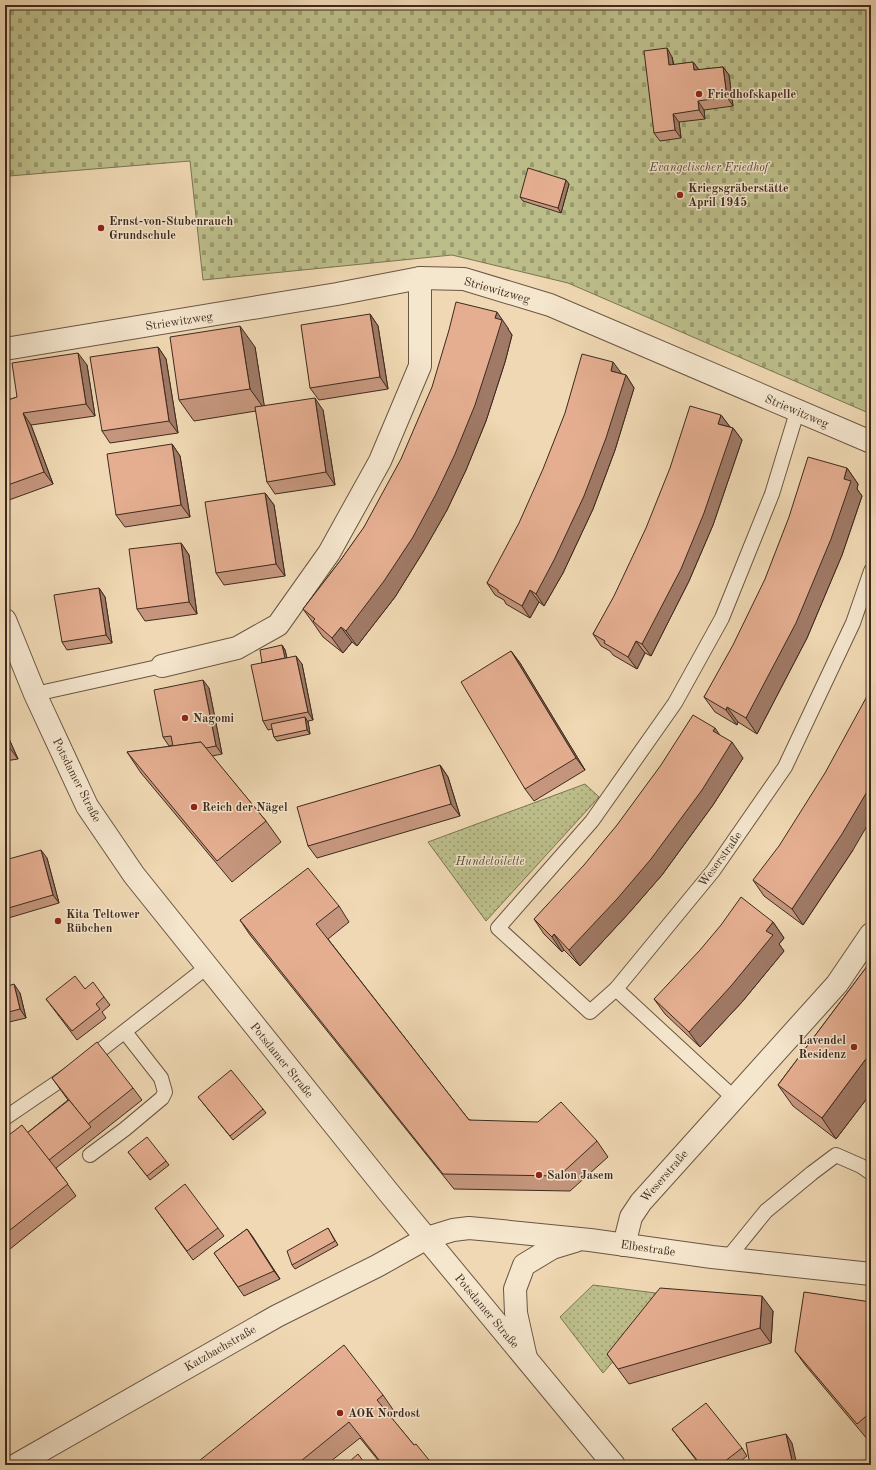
<svg xmlns="http://www.w3.org/2000/svg" width="876" height="1470" font-family="'Old Standard TT',serif">
<style>
.grass{fill:url(#grass-dots);stroke:#7d7454}
.cemetery{fill:url(#cemetery-stones);stroke:#7d7454}
.lines{fill:none;stroke-linecap:round;stroke-linejoin:round}
.service-casing{stroke:#6a5643;stroke-width:16}
.minor-casing{stroke:#6a5643;stroke-width:24}
.tertiary-casing{stroke:#6a5643;stroke-width:24}
.service{stroke:#f5e6ce;stroke-width:14}
.minor{stroke:#f5e6ce;stroke-width:22}
.tertiary{stroke:#f5e6ce;stroke-width:22}
.wall{fill:#c5967d;stroke:#3e2a1e}
.shaded-wall{fill:#a07a66;stroke:#3e2a1e}
.building{fill:#e5ae91;stroke:#3e2a1e}
.poi-dot{fill:#8f2418;stroke:#f5e6ce;stroke-width:1.5}
.labels{text-anchor:middle;stroke-width:3;stroke-linejoin:round;paint-order:stroke}
.poi-label{font-size:12px;font-weight:bold;fill:#3e2a1e;stroke:#f5e6ce;text-anchor:start}
.park-label{font-size:12px;font-style:italic;fill:#574834;stroke:#f5e6ce}
.street-label{font-size:12px;fill:#3e2a1e;stroke:#f5e6ce}
</style>
<defs>
<pattern id="grass-dots" width="8" height="8" patternUnits="userSpaceOnUse"><rect width="8" height="8" fill="#bcbe8a"/><path d="M2 2h.1M6 6h.1" fill="none" stroke="#9a9b70" stroke-width="1.8" stroke-linecap="round"/></pattern>
<pattern id="cemetery-stones" width="16" height="16" patternUnits="userSpaceOnUse"><rect width="16" height="16" fill="#bcbe8a"/><path d="M2 7V4a2 2 0 0 1 4 0v3zM10 15v-3a2 2 0 0 1 4 0v3z" fill="#9a9b70"/></pattern>
</defs>
<rect width="100%" height="100%" fill="#efd8b3"/>
<filter id="stains"><feTurbulence type="fractalNoise" baseFrequency=".005" numOctaves="4"/><feColorMatrix values="0 0 0 0 .2 0 0 0 0 .09 0 0 0 0 .02 0 0 0 .5 -.17"/></filter>
<radialGradient id="worn" r=".72"><stop offset=".6" stop-color="#630" stop-opacity="0"/><stop offset="1" stop-color="#630" stop-opacity=".3"/></radialGradient>
<g class="grass">
<polygon points="585,784 599,797 486,921 428,842"/>
<polygon points="593,1285 671,1295 603,1373 560,1317"/>
</g>
<polygon class="cemetery" points="5,5 871,5 871,414 568,283 452,255 203,280 190,161 9,176 5,164"/>
<g class="lines">
<defs>
<g id="service">
<polyline points="35,694 162,666"/>
<polyline points="616,989 590,1012 498,928 592,821 675,703 722,618 772,494 797,412"/>
<polyline points="88,1060 207,967"/>
<polyline points="734,1098 616,989 713,871 785,767 853,623 871,571"/>
<polyline points="5,1118 71,1073"/>
<polyline points="90,1155 125,1129 162,1098 165,1092 161,1078 125,1032"/>
<polyline points="727,1259 766,1211 812,1173 836,1155 861,1166 871,1173"/>
</g>
<g id="minor">
<polyline points="5,349 337,294 420,278 464,279 550,305 871,442"/>
<polyline points="162,666 237,648 278,625 329,553 380,461 420,366 420,278"/>
<polyline points="624,1245 631,1217 641,1202 837,984 871,934"/>
<polyline points="526,1358 516,1313 515,1289 524,1265 552,1248 575,1241"/>
<polyline points="16,1465 277,1316 377,1266 427,1238 453,1230 469,1228 491,1230 590,1240 712,1257 871,1274"/>
</g>
<polyline id="tertiary" points="5,620 35,694 87,806 134,875 389,1193 614,1465"/>
</defs>
<use href="#service" class="service-casing"/>
<use href="#minor" class="minor-casing"/>
<use href="#tertiary" class="tertiary-casing"/>
<use href="#service" class="service"/>
<use href="#minor" class="minor"/>
<use href="#tertiary" class="tertiary"/>
</g>
<g class="wall">
<polygon points="672,57 674,65 693,62 699,70 723,67 729,75 733,106 704,110 705,119 679,122 681,138 660,141 654,133"/>
<polygon points="569,184 561,213 523,201 520,197"/>
<polygon points="370,314 378,326 388,389 319,400 310,388"/>
<polygon points="508,328 508,329 512,335 505,362 486,421 466,470 447,510 423,552 395,597 357,646 352,642 343,653 323,637 316,627 314,624 303,609 340,561"/>
<polygon points="158,347 166,359 178,433 110,443 102,431"/>
<polygon points="255,347 264,406 323,410 335,485 275,494 267,482 256,411 194,421 179,400"/>
<polygon points="87,365 95,416 31,425 53,484 9,500 5,494 5,401 17,397"/>
<polygon points="622,374 626,375 634,388 615,450 593,509 563,573 544,606 539,602 530,618 506,604 504,600 495,595 487,583"/>
<polygon points="721,415 730,427 733,428 742,440 713,525 689,581 651,656 645,653 637,669 613,655 610,651 601,646 593,634"/>
<polygon points="172,444 180,456 190,517 125,527 116,515"/>
<polygon points="847,468 858,484 857,489 862,496 842,555 807,638 757,734 738,722 737,725 715,712 704,697"/>
<polygon points="265,493 274,505 285,576 224,585 216,573"/>
<polygon points="181,543 189,555 197,614 145,621 137,609"/>
<polygon points="99,588 105,597 112,643 67,650 62,642"/>
<polygon points="282,645 285,650 287,658 302,664 313,720 308,721 310,734 277,741 274,737 272,729 268,730 263,721 262,663"/>
<polygon points="511,651 520,663 585,770 534,801 525,789"/>
<polygon points="209,688 222,754 212,756 266,821 281,842 232,882 141,773 127,752 173,746 173,745 169,746 163,737"/>
<polygon points="5,730 18,759 5,761"/>
<polygon points="719,734 743,758 713,805 662,875 628,914 580,966 564,950 562,952 544,934 534,919"/>
<polygon points="440,765 448,777 460,816 317,858 308,846"/>
<polygon points="853,850 803,925 764,896 753,880"/>
<polygon points="47,858 59,903 5,919 5,860"/>
<polygon points="339,906 349,922 328,939 469,1120 597,1141 608,1157 570,1191 454,1189 250,935 240,920"/>
<polygon points="773,922 784,938 779,944 784,951 742,1002 700,1047 665,1014 654,999"/>
<polygon points="871,961 871,1093 836,1139 793,1106 778,1085"/>
<polygon points="5,987 20,993 26,1018 5,1023"/>
<polygon points="85,989 104,997 110,1005 102,1012 106,1018 77,1040 46,999"/>
<polygon points="52,1078 133,1088 142,1100 56,1168 76,1196 5,1253 5,1138 27,1133 68,1100"/>
<polygon points="198,1097 263,1109 266,1113 233,1140"/>
<polygon points="128,1152 166,1161 169,1165 150,1180"/>
<polygon points="155,1208 218,1228 224,1236 193,1260"/>
<polygon points="328,1228 338,1245 295,1269 292,1265"/>
<polygon points="247,1229 280,1279 244,1296 214,1253"/>
<polygon points="871,1302 871,1437 868,1440 806,1366 795,1351"/>
<polygon points="773,1311 771,1343 629,1384 607,1354"/>
<polygon points="383,1395 394,1411 389,1415 414,1445 433,1465 382,1465 360,1438 326,1465 194,1465"/>
<polygon points="672,1429 742,1448 747,1456 736,1465 700,1465"/>
</g>
<g class="shaded-wall">
<polygon points="667,48 672,57 675,74 669,65"/>
<polygon points="693,62 699,70 694,70"/>
<polygon points="723,67 729,75 733,106 727,97"/>
<polygon points="698,101 704,110 705,119 699,110"/>
<polygon points="673,114 679,122 681,138 675,130"/>
<polygon points="566,180 569,184 561,213 558,208"/>
<polygon points="497,312 508,328 508,329 512,335 505,362 486,421 466,470 447,510 423,552 395,597 357,646 346,631 495,318"/>
<polygon points="370,314 378,326 388,389 380,377"/>
<polygon points="240,326 255,347 265,410 250,389"/>
<polygon points="158,347 166,359 178,433 169,421"/>
<polygon points="78,353 87,365 95,416 86,404"/>
<polygon points="613,362 622,374 611,371"/>
<polygon points="626,375 634,388 615,450 593,509 563,573 544,606 536,594"/>
<polygon points="315,398 323,410 335,485 326,472"/>
<polygon points="23,413 31,425 53,484 44,472"/>
<polygon points="721,415 730,427 718,424"/>
<polygon points="733,428 742,440 713,525 689,581 651,656 642,644"/>
<polygon points="172,444 180,456 190,517 181,505"/>
<polygon points="847,468 858,484 857,489 862,496 842,555 807,638 757,734 746,718 844,479"/>
<polygon points="265,493 274,505 285,576 276,564"/>
<polygon points="181,543 189,555 197,614 189,602"/>
<polygon points="99,588 105,597 112,643 106,635"/>
<polygon points="530,590 539,602 530,618 522,606"/>
<polygon points="341,627 352,642 343,653 332,638"/>
<polygon points="636,641 645,653 637,669 628,657"/>
<polygon points="282,645 285,650 289,667 286,663"/>
<polygon points="511,651 520,663 585,770 576,758"/>
<polygon points="296,656 302,664 313,720 308,712"/>
<polygon points="203,680 209,688 222,754 216,746"/>
<polygon points="727,707 738,722 737,725 726,710"/>
<polygon points="305,717 308,722 310,734 307,730"/>
<polygon points="715,728 726,744 713,731"/>
<polygon points="5,730 18,759 9,747 5,737"/>
<polygon points="732,742 743,758 713,805 662,875 628,914 580,966 569,950"/>
<polygon points="440,765 448,777 460,816 451,804"/>
<polygon points="871,785 871,819 853,850 803,925 792,909"/>
<polygon points="41,850 47,858 59,903 53,895"/>
<polygon points="773,922 784,938 779,944 784,951 742,1002 700,1047 689,1032"/>
<polygon points="554,934 564,950 562,952 552,937"/>
<polygon points="14,984 20,993 26,1018 20,1009"/>
<polygon points="871,1052 871,1093 836,1139 822,1118"/>
<polygon points="247,1229 253,1237 280,1279 274,1271"/>
<polygon points="762,1296 773,1311 771,1343 760,1328"/>
<polygon points="786,1434 792,1443 797,1465 793,1465"/>
</g>
<g class="building">
<polygon points="667,48 669,65 693,62 694,70 723,67 727,97 698,101 699,110 673,114 675,130 654,133 644,51"/>
<polygon points="528,168 566,180 558,208 520,197"/>
<polygon points="456,302 497,312 495,318 502,320 494,346 475,405 455,454 436,494 413,537 384,581 346,631 341,627 332,638 313,621 315,619 303,609 340,561 364,527 401,459 432,387 449,330"/>
<polygon points="370,314 380,377 310,388 301,325"/>
<polygon points="240,326 250,389 179,400 170,337"/>
<polygon points="158,347 169,421 102,431 90,357"/>
<polygon points="78,353 86,404 23,413 44,472 5,486 5,401 17,397 12,363"/>
<polygon points="582,354 613,362 611,371 626,375 606,438 584,496 554,560 536,594 530,590 522,606 498,592 498,590 487,583 519,523 543,469 565,413"/>
<polygon points="315,398 326,472 267,482 255,407"/>
<polygon points="690,406 721,415 718,424 733,428 704,513 681,569 642,644 636,641 628,657 604,643 605,641 593,634 614,596 646,528 670,468"/>
<polygon points="172,444 181,505 116,515 107,454"/>
<polygon points="808,457 847,468 844,479 851,481 831,539 796,623 746,718 727,707 726,710 704,697 733,645 765,579 789,517"/>
<polygon points="265,493 276,564 216,573 205,502"/>
<polygon points="181,543 189,602 137,609 129,549"/>
<polygon points="99,588 106,635 62,642 54,595"/>
<polygon points="282,645 285,658 262,663 260,650"/>
<polygon points="511,651 576,758 525,789 461,682"/>
<polygon points="296,656 308,712 263,721 251,665"/>
<polygon points="203,680 216,746 206,748 201,742 173,746 171,736 163,737 154,690"/>
<polygon points="871,688 871,785 842,834 792,909 753,880 779,846 825,773 866,698"/>
<polygon points="693,715 715,728 713,731 732,742 702,790 651,859 617,899 569,950 554,934 552,937 534,919 584,865 617,825 661,765"/>
<polygon points="305,717 307,730 274,737 271,724"/>
<polygon points="5,737 9,747 5,748"/>
<polygon points="201,742 266,821 217,861 127,752"/>
<polygon points="440,765 451,804 308,846 297,807"/>
<polygon points="41,850 53,895 5,909 5,860"/>
<polygon points="308,868 339,906 316,924 469,1120 538,1122 561,1102 597,1141 559,1176 443,1174 240,920"/>
<polygon points="741,897 773,922 766,931 773,935 731,986 689,1032 654,999 700,950 721,925"/>
<polygon points="871,961 871,1052 822,1118 778,1085"/>
<polygon points="75,976 85,989 93,982 104,997 96,1004 100,1009 72,1031 46,999"/>
<polygon points="14,984 20,1009 5,1013 5,987"/>
<polygon points="97,1042 133,1088 88,1124 52,1078"/>
<polygon points="231,1070 263,1109 230,1136 198,1097"/>
<polygon points="69,1100 91,1127 49,1160 27,1133"/>
<polygon points="22,1125 68,1184 5,1234 5,1138"/>
<polygon points="147,1137 166,1161 147,1176 128,1152"/>
<polygon points="185,1184 218,1228 187,1251 155,1208"/>
<polygon points="328,1228 335,1241 292,1265 287,1251"/>
<polygon points="247,1229 274,1271 238,1287 214,1253"/>
<polygon points="660,1288 762,1296 760,1328 618,1369 607,1354"/>
<polygon points="804,1292 871,1302 871,1412 857,1424 795,1351"/>
<polygon points="344,1345 383,1395 377,1400 414,1445 416,1444 433,1465 383,1465 349,1422 296,1465 194,1465"/>
<polygon points="706,1403 742,1448 720,1465 701,1465 672,1429"/>
<polygon points="786,1434 793,1465 750,1465 746,1443"/>
<polygon points="358,1454 366,1465 352,1465 349,1462"/>
</g>
<g class="poi-dot">
<circle cx="699" cy="94" r="4"/>
<circle cx="680" cy="195" r="4"/>
<circle cx="101" cy="228" r="4"/>
<circle cx="185" cy="718" r="4"/>
<circle cx="194" cy="807" r="4"/>
<circle cx="58" cy="921" r="4"/>
<circle cx="854" cy="1047" r="4"/>
<circle cx="539" cy="1175" r="4"/>
<circle cx="340" cy="1413" r="4"/>
</g>
<g class="labels">
<g class="poi-label">
<text x="707" y="98">Friedhofskapelle</text>
<text x="688" y="192">Kriegsgräberstätte<tspan x="688" dy="14">April 1945</tspan></text>
<text x="109" y="225">Ernst-von-Stubenrauch<tspan x="109" dy="14">Grundschule</tspan></text>
<text x="193" y="722">Nagomi</text>
<text x="202" y="811">Reich der Nägel</text>
<text x="66" y="918">Kita Teltower<tspan x="66" dy="14">Rübchen</tspan></text>
<text x="846" y="1044" text-anchor="end">Lavendel<tspan x="846" dy="14">Residenz</tspan></text>
<text x="547" y="1179">Salon Jasem</text>
<text x="348" y="1417">AOK Nordost</text>
</g>
<g class="park-label">
<text x="709" y="171">Evangelischer Friedhof</text>
<text x="490" y="865">Hundetoilette</text>
</g>
<g class="street-label">
<text transform="translate(497 290) rotate(16)" y="4">Striewitzweg</text>
<text transform="translate(179 321) rotate(-9)" y="4">Striewitzweg</text>
<text transform="translate(797 411) rotate(23)" y="4">Striewitzweg</text>
<text transform="translate(77 780) rotate(63)" y="4">Potsdamer Straße</text>
<text transform="translate(720 859) rotate(-54)" y="4">Weserstraße</text>
<text transform="translate(282 1060) rotate(51)" y="4">Potsdamer Straße</text>
<text transform="translate(664 1176) rotate(-49)" y="4">Weserstraße</text>
<text transform="translate(648 1248) rotate(8)" y="4">Elbestraße</text>
<text transform="translate(487 1311) rotate(50)" y="4">Potsdamer Straße</text>
<text transform="translate(220 1348) rotate(-30)" y="4">Katzbachstraße</text>
</g>
</g>
<rect width="876" height="1470" fill="none" stroke="#efd8b3" stroke-width="20"/>
<rect x="6" y="6" width="864" height="1458" fill="none" stroke="#3e2a1e" stroke-width="2"/>
<rect x="10" y="10" width="856" height="1450" fill="none" stroke="#3e2a1e"/>
<rect width="100%" height="100%" filter="url(#stains)"/>
<rect width="100%" height="100%" fill="url(#worn)"/>
</svg>
